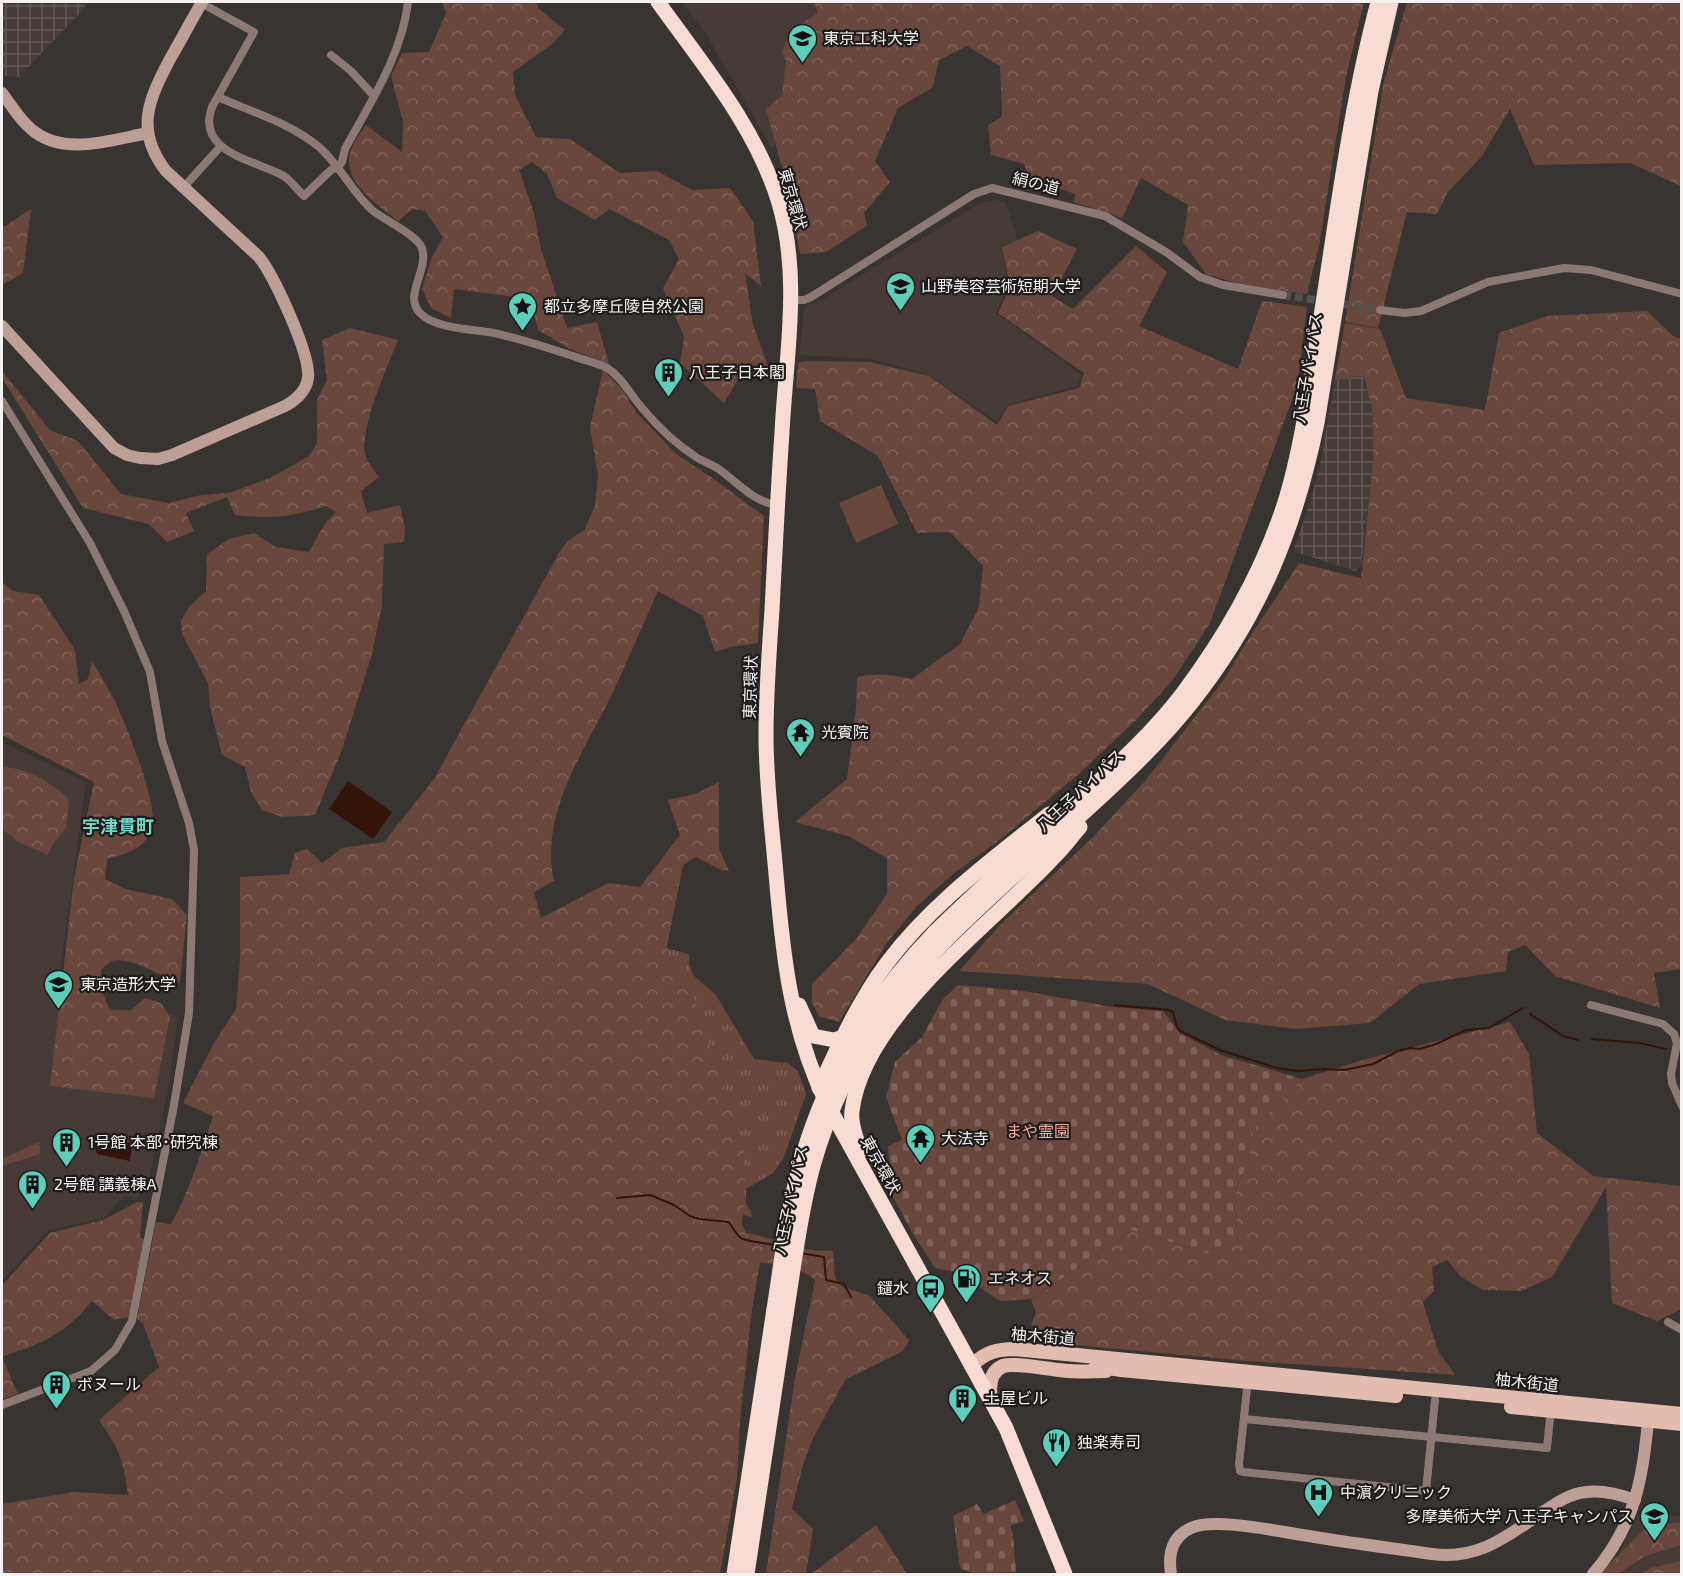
<svg xmlns="http://www.w3.org/2000/svg" width="1683" height="1576" font-family="'Exo 2','Noto Sans JP',sans-serif">
<style>
.built{fill:#473b38}
.industrial{fill:url(#industrial-grid)}
.grass{fill:url(#grass-tufts)}
.forest{fill:url(#forest-crowns)}
.cemetery{fill:url(#cemetery-stones)}
.pitch{fill:#69473c}
.water{fill:#341308}
.lines{fill:none;stroke-linecap:round;stroke-linejoin:round}
.stream{stroke:#341308;stroke-width:2}
.street-tunnel{stroke:#54504f;stroke-width:8;stroke-dasharray:8 4;stroke-linecap:butt}
.street{stroke:#8c7973;stroke-width:8}
.secondary{stroke:#bd9f95;stroke-width:12}
.primary{stroke:#e3bcb0;stroke-width:14}
.highway{stroke:#f8dcd3;stroke-width:15}
.highway-bridge{stroke:#f8dcd3;stroke-width:15}
.labels{text-anchor:middle;stroke-width:4.5;stroke-linejoin:round;paint-order:stroke}
.poi-label{font-size:16px;fill:#f5f2f1;stroke:#1e1c1b;text-anchor:start}
.street-label{font-size:16px;fill:#f5f2f1;stroke:#1e1c1b}
.park-label{font-size:16px;fill:#f3ae98;stroke:#1e1c1b}
.neighbourhood-label{font-size:18px;font-weight:bold;fill:#71d6c3;stroke:#1e1c1b}
</style>
<defs>
<pattern id="industrial-grid" width="8" height="8" patternUnits="userSpaceOnUse" patternTransform="scale(1.5)"><rect width="8" height="8" fill="#473b38"/><path d="M0 4h8M4 0v8" fill="none" stroke="#625855"/></pattern>
<pattern id="grass-tufts" width="24" height="20" patternUnits="userSpaceOnUse" patternTransform="scale(1.5)"><rect width="24" height="20" fill="#69473c"/><path d="M3 7l-1-3M5 7V3M7 7l1-3M15 17l-1-3M17 17v-4M19 17l1-3" fill="none" stroke="#7f6259"/></pattern>
<pattern id="forest-crowns" width="20" height="18" patternUnits="userSpaceOnUse" patternTransform="scale(1.5)"><rect width="20" height="18" fill="#69473c"/><path d="M2 6a3 3 0 1 1 6 0M12 15a3 3 0 1 1 6 0" fill="none" stroke="#7f6259"/></pattern>
<pattern id="cemetery-stones" width="16" height="16" patternUnits="userSpaceOnUse" patternTransform="scale(1.5)"><rect width="16" height="16" fill="#69473c"/><path d="M2 7V4a2 2 0 0 1 4 0v3zM10 15v-3a2 2 0 0 1 4 0v3z" fill="#7f6259"/></pattern>
</defs>
<rect width="100%" height="100%" fill="#383432"/>
<g class="built">
<polygon points="682,2 932,2 855,94 771,147 706,34"/>
<polygon points="998,200 1006,203 1018,240 1001,246 1008,287 996,313 1081,374 1077,386 1007,405 997,422 929,375 871,359 799,355 804,311 809,304 816,303 982,202"/>
<polygon points="2,742 86,782 56,1001 178,1016 169,1085 149,1179 144,1181 138,1197 124,1196 104,1218 48,1230 2,1281"/>
<polygon points="1641,1512 1681,1517 1681,1574 1604,1574 1619,1553"/>
</g>
<g class="industrial">
<polygon points="2,2 88,2 80,13 19,77 2,76"/>
<polygon points="1364,376 1372,409 1374,452 1361,567 1355,571 1293,551 1310,502 1321,460 1335,378"/>
</g>
<g class="grass">
<polygon points="634,940 689,954 689,964 693,975 716,995 754,1059 788,1063 798,1071 806,1094 784,1157 773,1173 746,1189 746,1205 750,1209 752,1217 707,1206"/>
<polygon points="39,1142 40,1154 2,1166 2,1159"/>
</g>
<g class="forest">
<path d="M442,2H537L538,8L565,30L551,45L513,72L515,95L536,137L570,139L620,173L657,171L692,190L730,188L753,221L761,286L745,273L753,325L768,366L739,378L724,403L680,363L684,337L663,288L679,259L669,240L609,209L595,220L557,198L547,174L532,162L519,170L534,213L540,245L567,328L597,322L609,364L570,349L538,330L530,299L454,289L451,318L431,308L422,289L432,257L443,237L425,211L413,209L398,221C378,205 340,181 351,150C354,141 361,132 366,125L402,152L403,121L391,76L402,53L429,52L446,13Z"/>
<polygon points="814,2 1364,2 1346,77 1319,246 1307,294 1246,286 1206,274 1183,242 1188,205 1141,178 1122,218 1074,202 1075,194 1029,178 1024,164 991,155 988,125 1002,117 1000,66 967,46 939,60 933,87 898,108 875,161 890,182 864,213 867,226 826,252 800,254 794,219 800,208 780,161 766,109 782,96 786,60 782,53 791,30 818,13"/>
<polygon points="1407,2 1681,2 1681,186 1630,163 1534,165 1510,109 1482,156 1448,192 1437,214 1407,212 1378,328 1345,322 1383,85"/>
<polygon points="31,209 23,273 2,285 2,228"/>
<path d="M1038,231L1077,249L1052,296L1073,309L1136,246L1167,272L1139,326L1238,369L1262,301L1307,307L1297,386L1210,623L1172,681L1136,720L1080,773L1002,838L953,874L917,906L886,944L839,1022L819,1016L812,1003V984L856,939L887,894V858L848,836L795,822L847,779L856,708L857,677C877,672 892,675 912,679L960,644L979,607L983,566L950,532L917,533L878,456L820,421L815,389L796,388L798,363L806,361L870,362L929,376L997,425L1008,406L1079,388L1084,373L998,313L1010,287L1002,247Z"/>
<polygon points="1647,311 1673,336 1682,339 1682,969 1654,973 1660,1008 1555,976 1525,945 1508,952 1506,971 1419,984 1370,1023 1295,1029 1225,1020 1148,984 959,971 1001,924 1093,837 1146,780 1225,678 1247,641 1299,563 1361,578 1374,452 1372,409 1364,376 1335,378 1345,323 1380,329 1406,398 1485,410 1499,333 1547,316"/>
<path d="M350,328L398,340C388,366 357,432 366,457C368,464 375,471 379,477L361,491L367,513L400,505L405,528L404,542L384,544L382,606L372,654L342,750L315,815L282,817L262,810L251,792L245,767L222,755L210,707L208,683L182,634L181,621L188,608L206,591L207,554L229,539L254,533L276,547L309,552L324,525L336,512L326,506C291,517 272,519 235,515L227,497L186,513L194,531L167,542L149,524L83,508L2,378V371L50,430L78,441L121,494L169,503L201,495L229,493L270,478L309,456L317,443V400L327,380L322,340Z"/>
<path d="M603,370L622,389L636,412L676,454L711,477L764,516L758,643L731,647L715,652L703,616L658,591C643,624 629,658 613,692C585,751 539,812 554,881L534,892L541,918L608,883L640,887L680,835L668,800L695,794L719,782V849L729,871L721,870L696,857L683,865L667,946L673,965L691,987L743,1144L746,1179L742,1224L746,1233C775,1237 804,1255 833,1250L835,1278L841,1286L870,1296L909,1340L903,1351L845,1380L812,1440L803,1465L792,1509L813,1529L806,1574H766L795,1378L815,1280C800,1267 780,1264 760,1263L752,1309L740,1421L737,1479L720,1574H2V1504L74,1492L128,1495C123,1459 120,1450 99,1420L159,1367L143,1324L137,1319L156,1222L171,1224C190,1191 201,1152 213,1116L183,1103L214,1043L236,1009L240,959V877L289,874L295,853L307,849L322,863L342,848L384,842L434,779L560,551L568,541L585,529L595,505L598,476L590,427Z"/>
<path d="M2,582L13,591L39,595L75,650L79,684L88,679L92,661C101,677 112,693 119,710C129,734 163,813 150,834C140,851 124,854 107,859L105,879L125,889L172,899L187,915L180,981L174,983C161,974 128,956 112,961C109,962 104,967 101,970V989L110,1010L130,1011L145,998L161,1003L170,1017L154,1098L50,1086L74,878L94,782L2,735Z"/>
<path d="M2,767C28,768 50,782 69,799L66,828L53,844L48,855L16,841L14,837L4,831L2,828Z"/>
<polygon points="1510,1022 1529,1054 1537,1133 1593,1176 1681,1186 1681,1309 1657,1321 1612,1303 1606,1187 1552,1277 1521,1291 1483,1290 1461,1277 1447,1260 1432,1267 1434,1291 1423,1302 1438,1351 1455,1375 1246,1361 1065,1344 1060,1338 1031,1325 1036,1312 1031,1300 1132,1230 1219,1257 1238,1239 1234,1201 1237,1186 1248,1163 1253,1128 1302,1079 1363,1060"/>
<path d="M137,1202H143L140,1236L144,1240L129,1317L114,1320L92,1301C67,1332 40,1346 2,1356V1283H4L50,1233L103,1220Z"/>
<polygon points="2,1357 18,1394 2,1399"/>
<polygon points="1681,1522 1681,1545 1645,1556 1618,1574 1599,1574 1648,1526"/>
<polygon points="876,1525 907,1574 811,1574"/>
<polygon points="1681,1561 1681,1574 1641,1574 1651,1568"/>
</g>
<g class="cemetery">
<polygon points="958,985 1023,991 1113,1007 1163,1011 1180,1033 1221,1055 1302,1079 1253,1128 1248,1163 1237,1186 1234,1201 1238,1239 1219,1257 1132,1230 1032,1299 1000,1301 959,1273 935,1268 913,1234 892,1195 888,1146 902,1140 886,1097 895,1062 922,1037 943,999"/>
<polygon points="1015,1500 1024,1521 1010,1526 1013,1534 1016,1572 974,1574 960,1568 953,1516 977,1504 984,1514"/>
</g>
<polygon class="pitch" points="881,485 898,524 856,543 839,503"/>
<g class="water">
<polygon points="348,781 392,812 373,839 329,809"/>
<polygon points="132,1142 130,1161 97,1154 95,1147"/>
</g>
<g class="lines">
<g class="stream">
<polyline points="1114,1005 1169,1010 1173,1012 1177,1027 1180,1031 1220,1050 1277,1068 1298,1071 1323,1069 1344,1070 1373,1064 1398,1051 1410,1048 1420,1049 1436,1044 1466,1030 1489,1028 1523,1008"/>
<polyline points="1530,1014 1563,1036 1578,1040"/>
<polyline points="1592,1039 1640,1043 1666,1049"/>
<path d="M617,1198L650,1195L674,1205L690,1216L699,1219L729,1222C732,1227 736,1234 741,1238C744,1241 771,1244 779,1246"/>
<polyline points="801,1253 824,1257 826,1280 844,1284 851,1297"/>
</g>
<polyline class="street-tunnel" points="1283,295 1380,310"/>
<g class="street">
<path d="M201,3L254,32L212,107C195,153 256,160 284,176C291,181 298,190 304,196L331,170L338,167L342,162L345,149C370,103 402,55 408,2"/>
<polyline points="331,55 351,71 373,95"/>
<path d="M218,97C252,112 290,123 319,147C340,165 351,191 372,210C384,220 417,235 422,248C429,270 403,296 420,313C435,329 473,329 494,333C522,339 549,348 576,357C586,361 598,363 607,368C622,377 631,396 643,409C658,427 676,444 696,457C704,462 713,465 720,470C738,483 755,503 778,505"/>
<polyline points="183,188 220,147"/>
<polyline points="791,300 804,300 811,297 974,194 992,188 1105,216 1166,252 1200,277 1223,285 1283,295"/>
<polyline points="1380,310 1405,313 1421,311 1488,282 1564,268 1591,270 1682,294"/>
<polyline points="2,401 90,543 124,611 150,672 162,741 189,823 194,850 189,1013 174,1105 132,1321 115,1350 91,1371 2,1405"/>
<polyline points="1591,1005 1663,1024 1674,1034 1677,1043 1671,1074 1672,1083 1682,1106"/>
<polyline points="1668,1322 1682,1330"/>
<polyline points="1248,1379 1239,1464 1240,1471 1243,1472 1426,1491 1435,1400"/>
<polyline points="1244,1419 1547,1448 1551,1408"/>
</g>
<g class="secondary">
<path d="M2,93C11,105 19,119 31,129C63,157 111,140 148,133"/>
<path d="M2,326L114,448L127,455L140,458L158,459L172,455L285,406C296,400 306,391 308,378C311,355 274,276 259,257L166,171C134,130 149,99 170,59C181,40 191,21 202,2"/>
<path d="M1171,1574C1168,1555 1171,1537 1191,1528C1215,1517 1280,1532 1309,1536C1350,1543 1391,1548 1432,1554C1477,1560 1505,1538 1540,1514C1555,1504 1568,1494 1586,1492C1603,1490 1619,1494 1635,1500"/>
<path d="M1593,1574C1637,1523 1643,1476 1649,1411"/>
</g>
<g class="primary">
<path d="M972,1365C986,1352 997,1349 1015,1349L1682,1414"/>
<polyline points="1096,1366 1121,1370 1396,1396"/>
<path d="M991,1399C989,1387 989,1372 1003,1366C1015,1362 1053,1370 1068,1371C1081,1372 1093,1371 1106,1371"/>
<polyline points="1511,1407 1682,1424"/>
</g>
<g class="highway">
<path d="M658,2C703,65 756,127 779,203C801,278 786,355 782,432C778,491 775,550 772,610C769,652 766,694 766,736C766,782 772,828 776,874C783,956 790,1027 826,1102L1006,1428L1065,1574"/>
<path d="M935,932C984,884 1035,839 1086,793C1120,762 1155,730 1183,693C1227,634 1264,569 1286,499C1302,445 1309,390 1318,335C1336,224 1349,111 1378,2"/>
<path d="M944,942C991,895 1042,851 1091,806C1126,774 1162,740 1192,702C1260,616 1295,530 1317,423L1371,91L1391,2"/>
<polyline points="799,1005 813,1036 834,1040 844,1037"/>
<path d="M819,1088C839,1045 859,1000 887,963C931,904 993,859 1049,814"/>
<path d="M860,1151C857,1137 850,1126 852,1111C863,1016 995,922 1056,855C1065,846 1072,836 1080,827"/>
<polyline points="734,1574 774,1309"/>
<polyline points="747,1574 786,1315"/>
</g>
<g class="highway-bridge">
<path d="M774,1309C783,1252 789,1194 808,1139C834,1061 878,991 935,932"/>
<path d="M786,1315C794,1265 800,1215 813,1166C837,1081 883,1005 944,942"/>
</g>
</g>
<defs>
<symbol id="university-pin" viewBox="-11 -11 22 30"><path d="M0 17L-7.5 6A9.5 9.5 0 1 1 7.5 6Z" fill="#5dceb9" stroke="#1e1c1b"/><path d="M0-5L7-2L0 1L-7-2ZM-4 1L0 2.5L4 1V4Q0 6-4 4Z" fill="#111"/></symbol>
<symbol id="sight-pin" viewBox="-11 -11 22 30"><path d="M0 17L-7.5 6A9.5 9.5 0 1 1 7.5 6Z" fill="#5dceb9" stroke="#1e1c1b"/><path d="M0-6L1.8-2.2L6-1.7L2.9 1.2L3.7 5.4L0 3.3L-3.7 5.4L-2.9 1.2L-6-1.7L-1.8-2.2Z" fill="#111"/></symbol>
<symbol id="building-pin" viewBox="-11 -11 22 30"><path d="M0 17L-7.5 6A9.5 9.5 0 1 1 7.5 6Z" fill="#5dceb9" stroke="#1e1c1b"/><path d="M-4-6H4V6H1V3H-1V6H-4ZM-2.5-4.3h1.7v1.8h-1.7ZM.8-4.3h1.7v1.8H.8ZM-2.5-1h1.7V.8h-1.7ZM.8-1h1.7V.8H.8Z" fill="#111"/></symbol>
<symbol id="temple-pin" viewBox="-11 -11 22 30"><path d="M0 17L-7.5 6A9.5 9.5 0 1 1 7.5 6Z" fill="#5dceb9" stroke="#1e1c1b"/><path d="M0-6L5-2H3V0L6.5 2.5H4V6H1.5V3h-3V6H-4V2.5H-6.5L-3 0V-2H-5Z" fill="#111"/></symbol>
<symbol id="fuel-pin" viewBox="-11 -11 22 30"><path d="M0 17L-7.5 6A9.5 9.5 0 1 1 7.5 6Z" fill="#5dceb9" stroke="#1e1c1b"/><path d="M-5.5-6h7V0h2V4h1.3V-2.5L3-4.5l.8-.8L6-3V5H2.5V1h-1V6h-7ZM-4.2-4.7v3.2H.2V-4.7Z" fill="#111"/></symbol>
<symbol id="bus-pin" viewBox="-11 -11 22 30"><path d="M0 17L-7.5 6A9.5 9.5 0 1 1 7.5 6Z" fill="#5dceb9" stroke="#1e1c1b"/><path d="M-5-6H5V4H4V6H2V4H-2V6H-4V4H-5ZM-3.5-4V0h7V-4ZM-3.5 1.2v1.5H-2V1.2ZM2 1.2v1.5H3.5V1.2Z" fill="#111"/></symbol>
<symbol id="restaurant-pin" viewBox="-11 -11 22 30"><path d="M0 17L-7.5 6A9.5 9.5 0 1 1 7.5 6Z" fill="#5dceb9" stroke="#1e1c1b"/><path d="M-5-6h1v4h1v-4h1v4h1v-4h1v5L-1.5 .5V6h-2V.5L-5-1ZM5-6V6H3V1.5H1.5Q1.5-4 5-6Z" fill="#111"/></symbol>
<symbol id="hospital-pin" viewBox="-11 -11 22 30"><path d="M0 17L-7.5 6A9.5 9.5 0 1 1 7.5 6Z" fill="#5dceb9" stroke="#1e1c1b"/><path d="M-5-5h3v3.5h4V-5h3V5h-3V1.5h-4V5h-3Z" fill="#111"/></symbol>
</defs>
<g fill-rule="evenodd">
<use href="#university-pin" x="786" y="22" width="33" height="45"/>
<use href="#university-pin" x="884" y="270" width="33" height="45"/>
<use href="#sight-pin" x="506" y="290" width="33" height="45"/>
<use href="#building-pin" x="652" y="356" width="33" height="45"/>
<use href="#temple-pin" x="784" y="716" width="33" height="45"/>
<use href="#university-pin" x="42" y="968" width="33" height="45"/>
<use href="#temple-pin" x="904" y="1122" width="33" height="45"/>
<use href="#building-pin" x="50" y="1126" width="33" height="45"/>
<use href="#building-pin" x="16" y="1168" width="33" height="45"/>
<use href="#fuel-pin" x="950" y="1262" width="33" height="45"/>
<use href="#bus-pin" x="914" y="1272" width="33" height="45"/>
<use href="#building-pin" x="40" y="1368" width="33" height="45"/>
<use href="#building-pin" x="946" y="1382" width="33" height="45"/>
<use href="#restaurant-pin" x="1040" y="1426" width="33" height="45"/>
<use href="#hospital-pin" x="1302" y="1476" width="33" height="45"/>
<use href="#university-pin" x="1638" y="1500" width="33" height="45"/>
</g>
<g class="labels">
<g class="poi-label">
<text x="823" y="44">東京工科大学</text>
<text x="921" y="292">山野美容芸術短期大学</text>
<text x="544" y="312">都立多摩丘陵自然公園</text>
<text x="689" y="378">八王子日本閣</text>
<text x="821" y="738">光賓院</text>
<text x="80" y="990">東京造形大学</text>
<text x="941" y="1144">大法寺</text>
<text x="88" y="1148">1号館 本部･研究棟</text>
<text x="54" y="1190">2号館 講義棟A</text>
<text x="988" y="1284">エネオス</text>
<text x="909" y="1294" text-anchor="end">鑓水</text>
<text x="77" y="1390">ボヌール</text>
<text x="984" y="1404">土屋ビル</text>
<text x="1077" y="1448">独楽寿司</text>
<text x="1340" y="1498">中濵クリニック</text>
<text x="1633" y="1522" text-anchor="end">多摩美術大学 八王子キャンパス</text>
</g>
<g class="street-label">
<text transform="translate(1036 183) rotate(14)" y="6">絹の道</text>
<text transform="translate(793 199) rotate(74)" y="6">東京環状</text>
<text transform="translate(1307 368) rotate(-81)" y="6">八王子バイパス</text>
<text transform="translate(750 687) rotate(-88)" y="6">東京環状</text>
<text transform="translate(1080 790) rotate(-43)" y="6">八王子バイパス</text>
<text transform="translate(881 1165) rotate(61)" y="6">東京環状</text>
<text transform="translate(790 1200) rotate(-78)" y="6">八王子バイパス</text>
<text transform="translate(1043 1336) rotate(5)" y="6">柚木街道</text>
<text transform="translate(1527 1382) rotate(6)" y="6">柚木街道</text>
</g>
<g class="park-label">
<text x="1038" y="1137">まや霊園</text>
</g>
<g class="neighbourhood-label">
<text x="118" y="833">宇津貫町</text>
</g>
</g>
<rect width="1683" height="1576" fill="none" stroke="#f5f2f1" stroke-width="6"/>
</svg>
